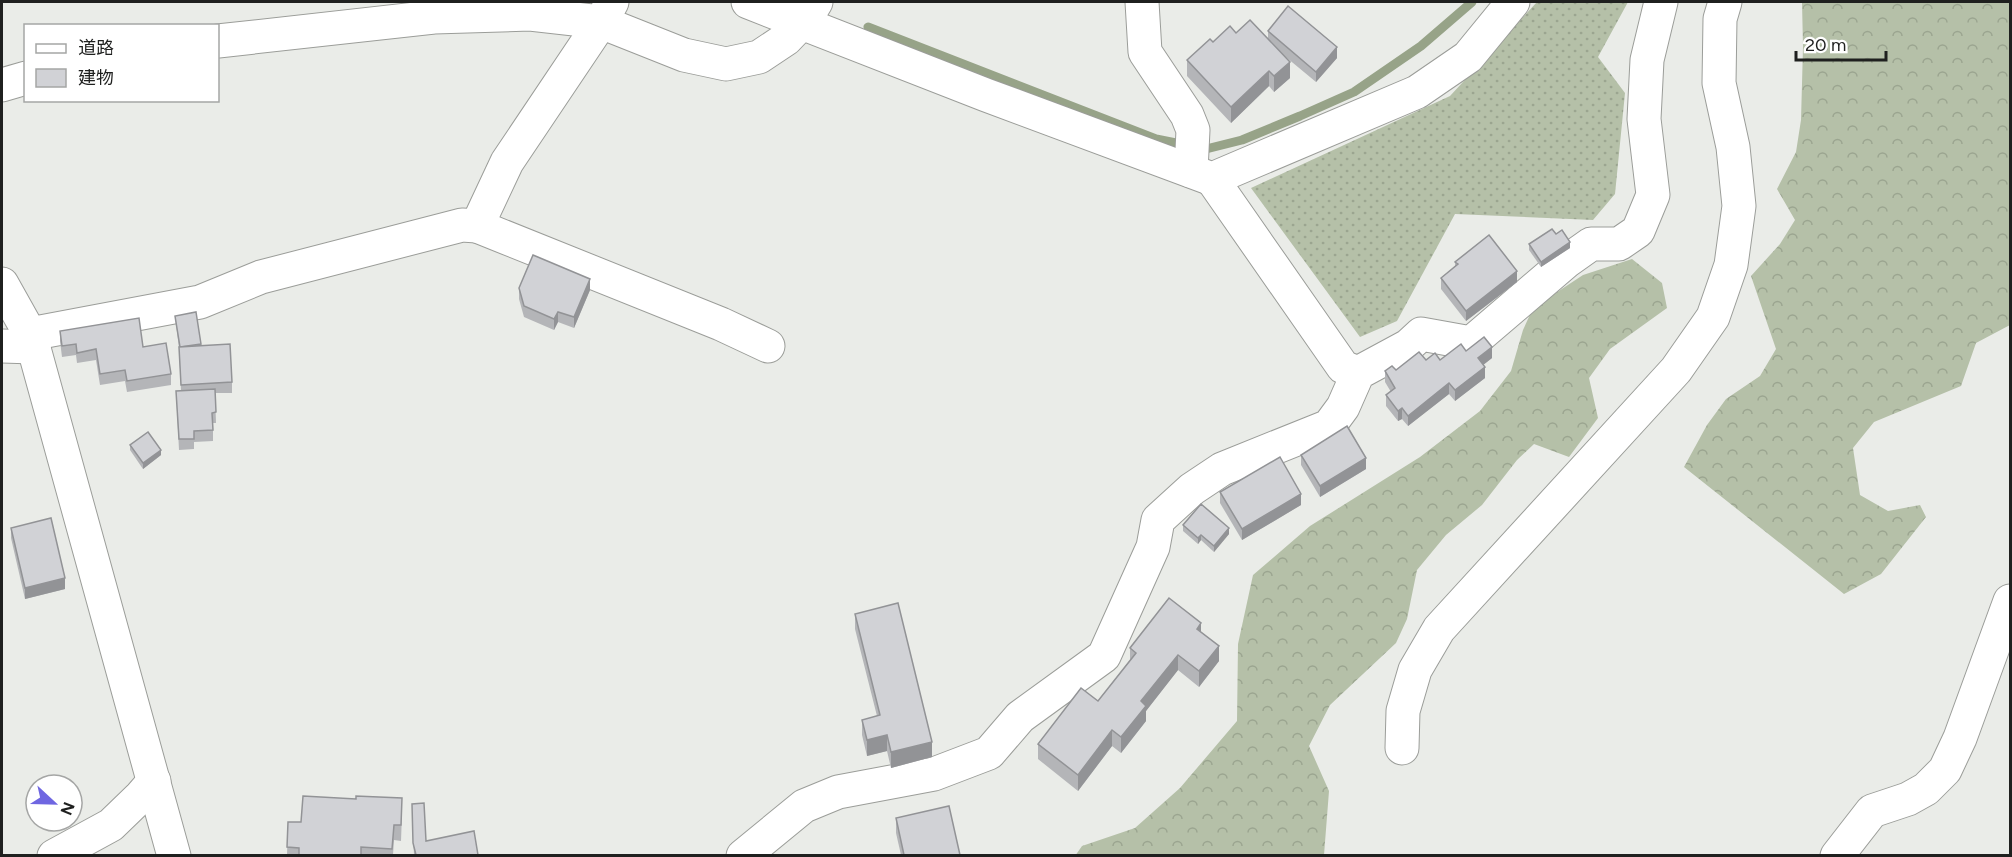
<svg xmlns="http://www.w3.org/2000/svg" width="2012" height="857" font-family="Figtree,'Noto Sans JP',sans-serif">
<style>
.grass{fill:url(#grass-dots)}
.forest{fill:url(#forest-crowns)}
.lines{fill:none;stroke-linecap:round;stroke-linejoin:round}
.stream{stroke:#97a388;stroke-width:9}
.minor-casing{stroke:#9b9d99;stroke-width:35}
.minor{stroke:#fff;stroke-width:33}
.wall{fill:#b4b5b8}
.shaded-wall{fill:#929396}
.building{fill:#d1d2d6;stroke:#929396;stroke-width:1.5}
</style>
<defs>
<pattern id="grass-dots" width="8" height="8" patternUnits="userSpaceOnUse" patternTransform="scale(1.5)"><rect width="8" height="8" fill="#b5c0a8"/><path d="M2 2h.1M6 6h.1" fill="none" stroke="#9ba590" stroke-width="1.8" stroke-linecap="round"/></pattern>
<pattern id="forest-crowns" width="20" height="18" patternUnits="userSpaceOnUse" patternTransform="scale(1.5)"><rect width="20" height="18" fill="#b5c0a8"/><path d="M2 6a3 3 0 1 1 6 0M12 15a3 3 0 1 1 6 0" fill="none" stroke="#9ba590"/></pattern>
</defs>
<rect width="100%" height="100%" fill="#eaece8"/>
<polygon class="grass" points="1537,2 1628,2 1598,57 1625,93 1615,194 1593,220 1455,214 1397,321 1360,337 1251,188 1450,96"/>
<g class="forest">
<polygon points="1802,2 2010,2 2010,325 1976,343 1961,386 1874,422 1853,448 1860,495 1888,511 1920,505 1926,517 1881,574 1844,594 1684,467 1707,425 1726,399 1760,376 1776,349 1751,276 1780,244 1795,220 1777,189 1796,152 1801,120 1803,47"/>
<polygon points="1632,259 1662,283 1667,308 1610,349 1589,378 1598,418 1569,457 1534,444 1517,460 1482,505 1446,535 1417,570 1407,619 1396,643 1330,705 1309,746 1329,791 1324,855 1075,856 1082,846 1135,828 1180,788 1237,721 1238,644 1253,575 1310,526 1420,457 1480,411 1511,371 1523,330 1533,308 1583,275"/>
</g>
<g class="lines">
<polyline class="stream" points="868,27 1156,139 1206,149 1242,140 1300,116 1354,92 1421,46 1472,2"/>
<defs>
<g id="minor">
<polyline points="612,2 601,22 507,162 477,226 721,324 768,346"/>
<polyline points="748,2 986,95 1212,179 1417,92 1468,57 1513,2"/>
<polyline points="1142,2 1145,52 1187,115 1193,130 1191,171"/>
<polyline points="218,41 434,17 530,14 601,22 684,55 726,64 759,57 786,39 807,17 816,2"/>
<polyline points="2,85 26,78"/>
<polyline points="1212,179 1343,367 1358,373"/>
<polyline points="2,284 30,334 174,856"/>
<polyline points="30,334 200,302 261,277 462,225 477,226"/>
<polyline points="2,346 34,347"/>
<polyline points="1402,748 1403,711 1415,670 1439,629 1676,370 1713,317 1731,265 1739,206 1733,147 1719,83 1720,19 1725,2"/>
<polyline points="54,856 111,825 141,796 154,781"/>
<polyline points="743,856 804,806 838,792 934,774 989,753 1020,717 1104,656 1153,547 1158,520 1192,489 1222,469 1329,426 1343,407 1358,373 1408,346 1421,334 1471,343 1567,261 1591,244 1619,244 1638,231 1653,195 1644,119 1647,60 1661,2"/>
<polyline points="1837,856 1872,811 1908,799 1926,789 1945,770 1960,738 2010,601"/>
</g>
</defs>
<use href="#minor" class="minor-casing"/>
<use href="#minor" class="minor"/>
</g>
<g class="wall">
<polygon points="1268,31 1337,58 1316,82 1281,53 1290,78 1274,92 1269,86 1231,123 1187,76 1187,60 1213,42 1236,33 1268,39"/>
<polygon points="1556,234 1570,248 1541,267 1529,250 1529,244"/>
<polygon points="1455,262 1517,282 1466,321 1441,289 1441,278 1455,266"/>
<polygon points="519,288 590,290 574,328 558,322 554,330 524,317 519,299"/>
<polygon points="175,316 201,344 201,346 232,382 232,393 215,393 216,423 213,423 213,441 194,442 194,449 179,450 176,391 181,391 179,348"/>
<polygon points="60,331 143,347 171,374 171,385 127,392 125,381 100,385 96,360 77,363 76,355 62,357 60,341"/>
<polygon points="1466,351 1492,358 1483,365 1485,378 1455,401 1449,394 1408,426 1402,419 1398,421 1386,406 1386,395 1391,392 1385,382 1385,371 1396,370 1426,360 1440,360"/>
<polygon points="130,445 161,455 143,469 130,450"/>
<polygon points="1301,455 1366,469 1320,497 1301,465"/>
<polygon points="1220,492 1301,505 1242,540 1220,503"/>
<polygon points="1183,525 1229,534 1214,552 1201,540 1198,544 1183,531"/>
<polygon points="11,528 65,589 25,599 11,538"/>
<polygon points="855,614 932,757 891,768 887,751 867,756 862,735 862,720 877,716 855,629"/>
<polygon points="1201,632 1219,661 1199,687 1178,670 1146,711 1146,721 1121,753 1112,746 1078,791 1038,759 1038,744 1098,701 1130,660 1130,648"/>
<polygon points="402,814 401,841 394,840 393,855 287,855 288,822 301,822"/>
<polygon points="412,815 426,841 478,855 414,855"/>
<polygon points="896,818 960,855 901,855 896,833"/>
</g>
<g class="shaded-wall">
<polygon points="1337,47 1337,58 1316,82 1316,72"/>
<polygon points="1290,62 1290,78 1274,92 1274,76"/>
<polygon points="1269,71 1269,86 1231,123 1231,107"/>
<polygon points="1570,242 1570,248 1541,267 1541,262"/>
<polygon points="1517,271 1517,282 1466,321 1466,311"/>
<polygon points="590,279 590,290 574,328 574,317"/>
<polygon points="558,312 558,322 554,330 554,319"/>
<polygon points="1492,347 1492,358 1478,369 1478,358"/>
<polygon points="1485,367 1485,378 1455,401 1455,390"/>
<polygon points="1449,383 1449,394 1408,426 1408,416"/>
<polygon points="1402,408 1402,419 1398,421 1398,411"/>
<polygon points="161,450 161,455 143,469 143,463"/>
<polygon points="1366,458 1366,469 1320,497 1320,486"/>
<polygon points="1301,494 1301,505 1242,540 1242,529"/>
<polygon points="1229,528 1229,534 1214,552 1214,546"/>
<polygon points="1201,535 1201,540 1198,544 1198,538"/>
<polygon points="65,578 65,589 25,599 25,588"/>
<polygon points="1201,623 1201,639 1197,629"/>
<polygon points="1219,646 1219,661 1199,687 1199,671"/>
<polygon points="1178,655 1178,670 1146,711 1146,721 1121,753 1121,737 1141,701"/>
<polygon points="1112,730 1112,746 1078,791 1078,775"/>
<polygon points="887,735 887,751 867,756 867,740"/>
<polygon points="932,742 932,757 891,768 891,752"/>
</g>
<g class="building">
<polygon points="1288,6 1337,47 1316,72 1268,31"/>
<polygon points="1250,20 1290,62 1274,76 1269,71 1231,107 1187,60 1210,39 1213,42 1230,26 1236,33"/>
<polygon points="1552,229 1556,234 1562,230 1570,242 1541,262 1529,244"/>
<polygon points="1489,235 1517,271 1466,311 1441,278 1458,264 1455,262"/>
<polygon points="533,255 590,279 574,317 558,312 554,319 524,306 519,288"/>
<polygon points="196,312 201,344 180,347 175,316"/>
<polygon points="139,318 143,347 166,343 171,374 127,381 125,370 100,374 96,349 77,353 76,344 62,346 60,331"/>
<polygon points="1484,337 1492,347 1478,358 1485,367 1455,390 1449,383 1408,416 1402,408 1398,411 1386,395 1395,388 1385,371 1392,366 1396,370 1419,352 1426,360 1435,353 1440,360 1461,344 1466,351"/>
<polygon points="230,344 232,382 181,385 179,347"/>
<polygon points="215,389 216,412 212,413 213,430 194,431 194,439 179,439 176,391"/>
<polygon points="1347,426 1366,458 1320,486 1301,455"/>
<polygon points="148,432 161,450 143,463 130,445"/>
<polygon points="1280,457 1301,494 1242,529 1220,492"/>
<polygon points="1201,504 1229,528 1214,546 1201,535 1198,538 1183,525"/>
<polygon points="51,518 65,578 25,588 11,528"/>
<polygon points="1169,598 1201,623 1197,629 1219,646 1199,671 1178,655 1141,701 1146,706 1121,737 1112,730 1078,775 1038,744 1081,688 1098,701 1136,653 1130,648"/>
<polygon points="898,603 932,742 891,752 887,735 867,740 862,720 880,715 855,614"/>
<polygon points="303,796 356,799 356,796 402,798 401,825 394,825 392,849 361,847 361,855 299,855 299,848 287,847 288,822 301,822"/>
<polygon points="424,803 426,841 474,831 478,855 416,855 413,843 412,804"/>
<polygon points="949,806 960,855 904,855 896,818"/>
</g>
<rect width="2012" height="857" fill="none" stroke="#1f201f" stroke-width="6"/>
<rect x="24" y="24" width="195" height="78" fill="#ffffff" stroke="#a5a6a5" stroke-width="1.5"/>
<rect x="36" y="44" width="30" height="9" fill="#ffffff" stroke="#a5a6a5" stroke-width="1.5"/>
<text x="78" y="54" font-size="18" fill="#1f201f">道路</text>
<rect x="36" y="69" width="30" height="18" fill="#d1d2d6" stroke="#a5a6a5" stroke-width="1.5"/>
<text x="78" y="84" font-size="18" fill="#1f201f">建物</text>
<g transform="translate(54 803) rotate(112)"><circle r="28" fill="#ffffff" stroke="#a5a6a5" stroke-width="1.5"/>
<path d="M0-4.5L10 22L0 15L-10 22Z" fill="#6f66e1"/>
<text y="-9" font-size="16" font-weight="bold" text-anchor="middle" fill="#1f201f">N</text>
</g>
<path d="M1796 51v9h90v-9" fill="none" stroke="#1f201f" stroke-width="3"/>
<text x="1805" y="51" font-size="18" fill="#1f201f" stroke="#ffffff" stroke-width="4.5" paint-order="stroke">20 m</text>
</svg>
